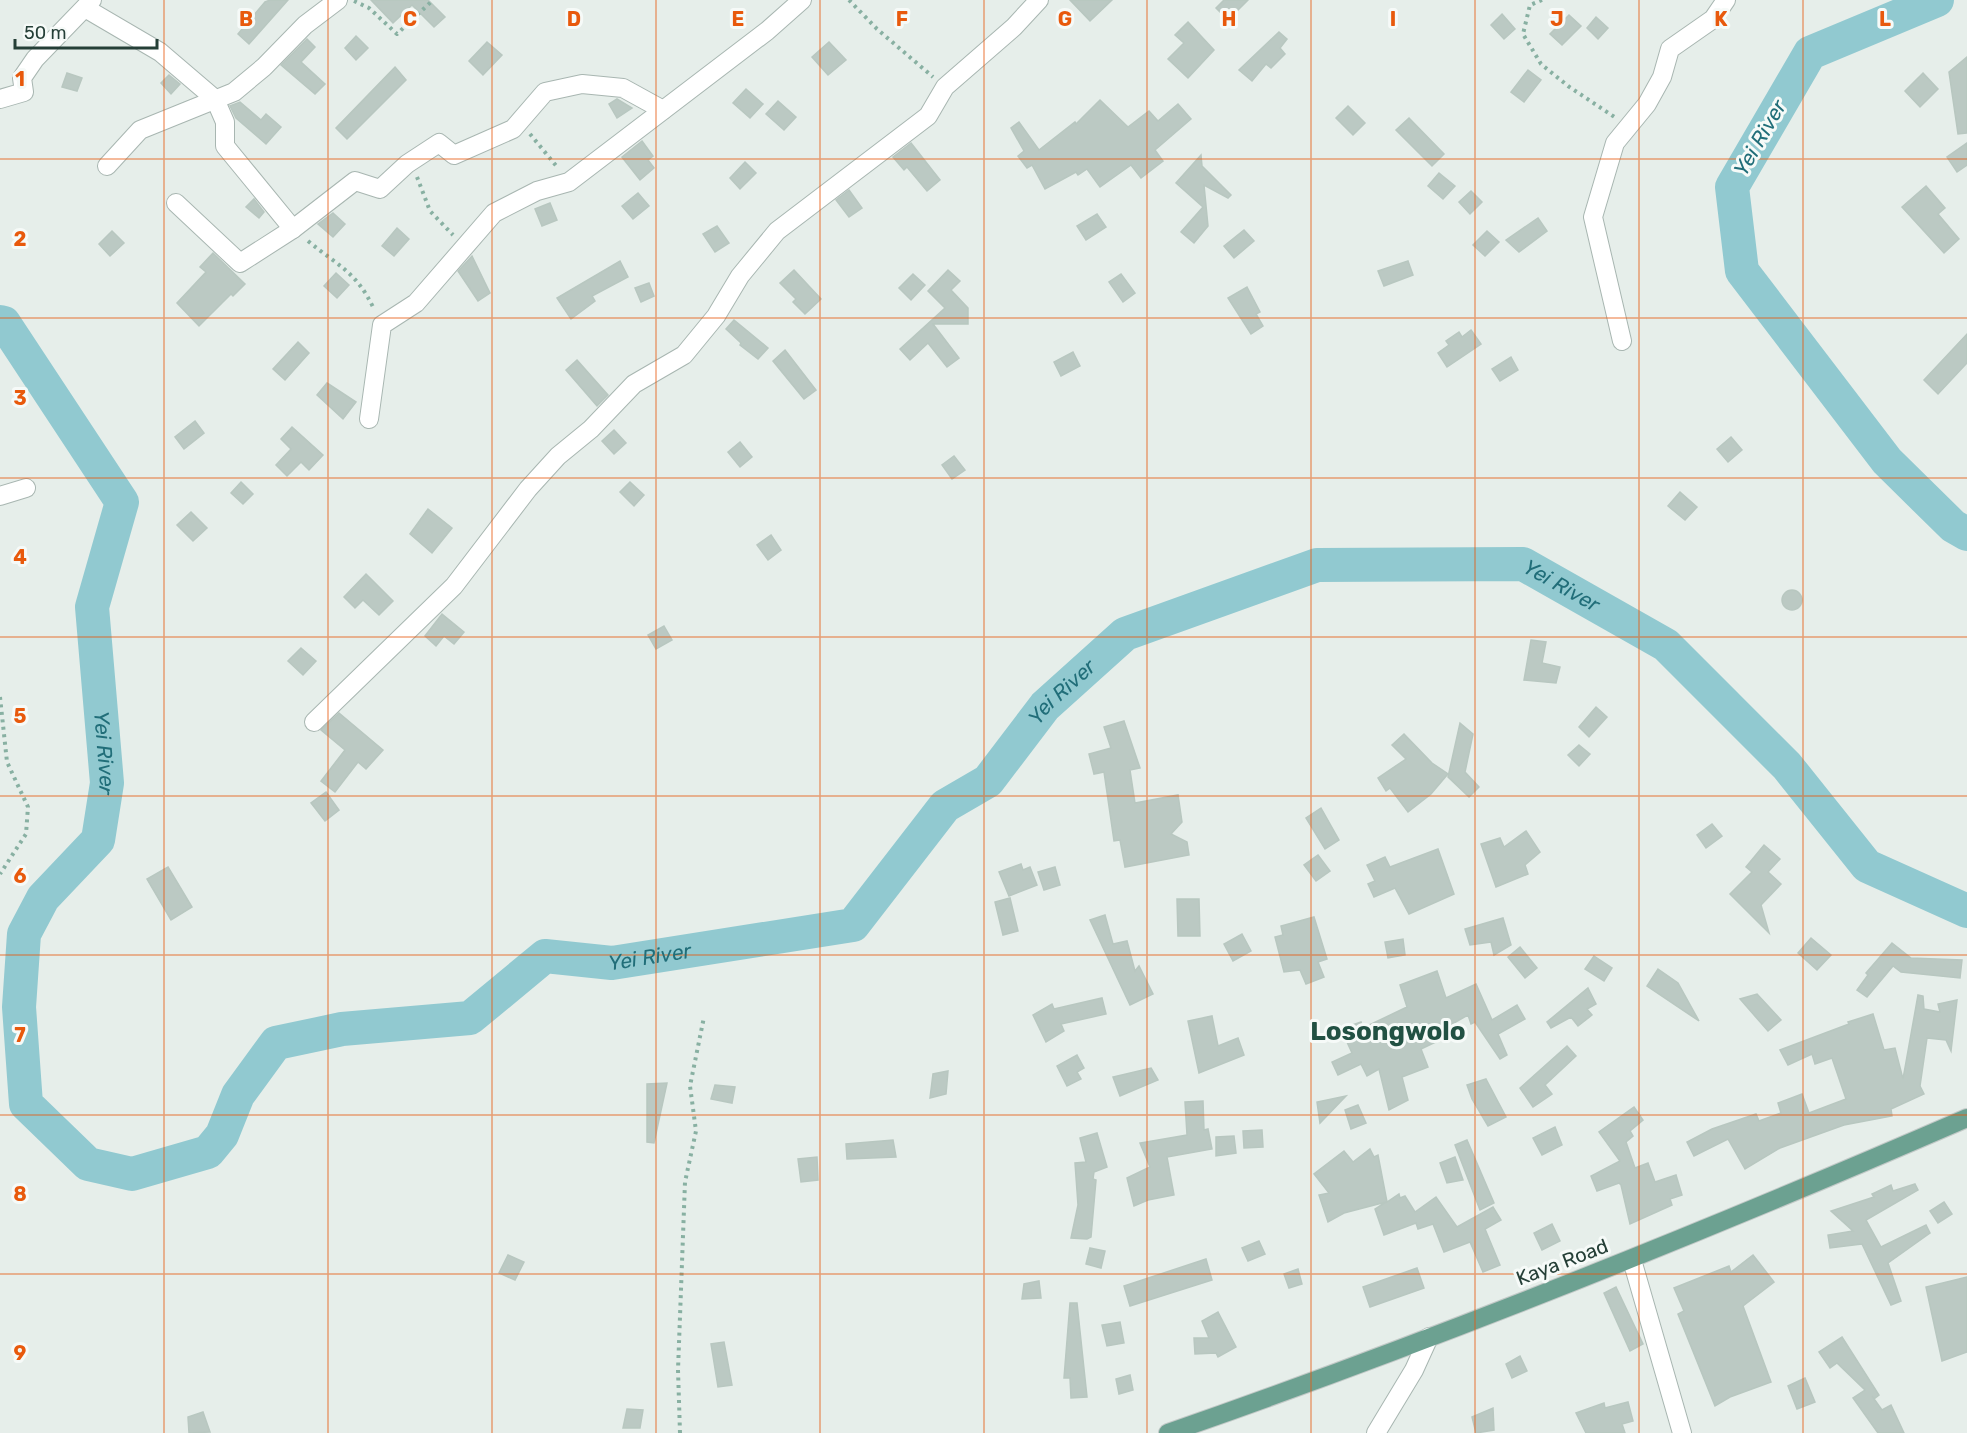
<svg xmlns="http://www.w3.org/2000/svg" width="1967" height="1433" font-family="Rubik,sans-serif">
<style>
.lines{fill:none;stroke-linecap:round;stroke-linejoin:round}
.river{stroke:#91c9d0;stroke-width:34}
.building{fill:#bbc9c3;stroke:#b8c7c0;stroke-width:1.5}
.minor-casing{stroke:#a8b6b1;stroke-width:20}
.primary-casing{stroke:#c2c9c7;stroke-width:20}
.path{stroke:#88b0a2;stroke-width:4;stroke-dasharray:3 4.5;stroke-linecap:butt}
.minor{stroke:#fff;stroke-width:18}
.primary{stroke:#6ca191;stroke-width:18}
.grid{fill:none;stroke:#e8590c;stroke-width:1.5;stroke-opacity:0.55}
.labels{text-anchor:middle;stroke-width:6;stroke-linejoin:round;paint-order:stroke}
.street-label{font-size:20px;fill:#253f37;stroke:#f6faf8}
.water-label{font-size:21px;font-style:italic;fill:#216e79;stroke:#f6faf8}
.district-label{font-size:26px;font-weight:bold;fill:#225143;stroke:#f6faf8}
.grid-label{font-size:20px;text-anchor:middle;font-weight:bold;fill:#e8590c;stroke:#f6faf8;stroke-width:6;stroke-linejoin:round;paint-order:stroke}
</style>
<rect width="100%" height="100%" fill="#e6eeea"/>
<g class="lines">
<g class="river">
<polyline points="1937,0 1810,53 1732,187 1742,271 1887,461 1953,526 1967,534"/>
<path id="s1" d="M0,322L4,323L122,502L92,607L107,783L98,840L43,898L24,934L19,1007L26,1104L88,1164L132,1174L208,1152L222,1135L238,1095L276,1043L342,1029L470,1018L545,956L612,963L853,925L945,806L988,781L1045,706L1125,634L1317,565L1523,564L1666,645L1787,766L1867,866L1967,911"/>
</g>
</g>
<g class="building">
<polygon points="270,0 288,0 249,44 238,34 265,2"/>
<polygon points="371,0 428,0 445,17 434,27 412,5 393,23"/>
<polygon points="1070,0 1112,0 1090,21"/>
<polygon points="1224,0 1248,0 1228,20 1216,8"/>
<polygon points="1502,14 1515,29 1504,39 1491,25"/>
<polygon points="1569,15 1581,26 1562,45 1550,34"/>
<polygon points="1596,17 1608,28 1598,39 1587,28"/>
<polygon points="1188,22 1214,50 1188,78 1168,59 1184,43 1175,35"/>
<polygon points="1279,32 1287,39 1280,48 1285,54 1271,68 1266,64 1252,81 1239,70"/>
<polygon points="356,36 368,48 356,60 345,48"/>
<polygon points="307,39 315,47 301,62 325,84 315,94 281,65"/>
<polygon points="487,42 502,55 483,75 469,61"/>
<polygon points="829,42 846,60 828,75 812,57"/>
<polygon points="1967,57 1967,133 1958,134 1949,72"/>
<polygon points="395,67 406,80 347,139 336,128"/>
<polygon points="1528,70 1541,80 1524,102 1511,92"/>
<polygon points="67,73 82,78 77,91 62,87"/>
<polygon points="1923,73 1938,89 1920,107 1905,91"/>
<polygon points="169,75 180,84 171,94 161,83"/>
<polygon points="746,89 763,104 750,118 733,103"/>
<polygon points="617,99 632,108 617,118 609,104"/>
<polygon points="1100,100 1128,127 1149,111 1158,121 1178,104 1191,119 1155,150 1163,161 1141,178 1131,165 1100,187 1087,169 1078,175 1076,172 1045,189 1032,165 1027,168 1018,156 1024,151 1011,128 1019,122 1039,150 1075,122 1076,124"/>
<polygon points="778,101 796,117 784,130 766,114"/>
<polygon points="240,102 261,120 266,114 281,127 266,144 236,118 230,106"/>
<polygon points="1348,106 1365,123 1353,135 1336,118"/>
<polygon points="1409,118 1444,154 1432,166 1396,130"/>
<polygon points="642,141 653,156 648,160 654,168 640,180 622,157"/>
<polygon points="911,143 940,180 927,191 907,167 904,170 893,157"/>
<polygon points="1967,143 1967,165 1957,172 1947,157"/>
<polygon points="1201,155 1202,166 1231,195 1228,198 1204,185 1208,226 1194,243 1181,232 1203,207 1176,183"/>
<polygon points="745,162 756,173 740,189 730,178"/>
<polygon points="1439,173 1455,186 1443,199 1428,186"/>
<polygon points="1926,186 1945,208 1938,214 1959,239 1944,253 1902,207"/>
<polygon points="849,190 862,208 849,217 836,200"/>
<polygon points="1471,191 1482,202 1470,214 1459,202"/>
<polygon points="638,193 649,206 633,219 622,206"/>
<polygon points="254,199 264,212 259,218 246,207"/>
<polygon points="550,203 557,220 542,226 535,209"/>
<polygon points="333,213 345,224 333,237 318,224"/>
<polygon points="1097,214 1106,227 1086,240 1077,226"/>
<polygon points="1538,218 1547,231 1519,252 1506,240"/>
<polygon points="717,226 729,243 715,252 703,234"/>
<polygon points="397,228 409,239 394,256 382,246"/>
<polygon points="1244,230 1254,241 1234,258 1224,246"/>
<polygon points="112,231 124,243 110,256 99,244"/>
<polygon points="1487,231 1499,242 1485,256 1473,245"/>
<polygon points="213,253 245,284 233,296 231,294 199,326 177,303 206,272 200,267"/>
<polygon points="472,256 490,293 478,301 458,271"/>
<polygon points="620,261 628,277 592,296 595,301 571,319 557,298"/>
<polygon points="1408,261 1413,275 1384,286 1378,271"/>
<polygon points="794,270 821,299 805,314 793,302 796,299 780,283"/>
<polygon points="948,270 960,281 951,290 968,308 968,324 933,324 959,358 947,367 928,343 910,360 900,349 945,308 928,291"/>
<polygon points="336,273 349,285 337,298 324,286"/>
<polygon points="913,274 925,285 911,300 899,288"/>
<polygon points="1121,274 1135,293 1123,302 1109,282"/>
<polygon points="649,283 654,296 641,302 635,288"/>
<polygon points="1247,287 1260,312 1256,314 1263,326 1251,334 1228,298"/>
<polygon points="734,320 768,348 758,359 740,345 741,343 726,329"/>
<polygon points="1471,330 1481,344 1447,367 1438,353 1449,345 1446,341 1459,332 1462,337"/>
<polygon points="1967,334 1967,363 1938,394 1924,380"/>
<polygon points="298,342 309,353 285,380 273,369"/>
<polygon points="785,350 816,390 804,399 773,361"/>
<polygon points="1073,352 1080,366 1061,376 1054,362"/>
<polygon points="1511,357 1518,370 1500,381 1492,369"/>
<polygon points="577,360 608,395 597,406 566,370"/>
<polygon points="327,383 356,402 343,419 317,395"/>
<polygon points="195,421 204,433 184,449 175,437"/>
<polygon points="292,427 323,455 309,470 301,462 287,476 276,465 291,449 281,439"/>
<polygon points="614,430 626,443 614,454 602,441"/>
<polygon points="1731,437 1742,450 1728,462 1717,449"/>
<polygon points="740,442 752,457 740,467 728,452"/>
<polygon points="954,456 965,470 952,479 942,465"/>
<polygon points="241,482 253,494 243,504 231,493"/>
<polygon points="630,482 644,495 634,506 620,492"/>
<polygon points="1680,492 1697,507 1685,520 1668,506"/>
<polygon points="428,509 452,528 432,553 410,534"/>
<polygon points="191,512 207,528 193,541 177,525"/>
<polygon points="771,535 781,550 768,560 757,545"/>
<polygon points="366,574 393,601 379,615 363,600 355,608 344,597"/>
<circle cx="1792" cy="600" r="10"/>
<polygon points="442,614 464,632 454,644 444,636 436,646 425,636"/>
<polygon points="664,626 672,640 656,649 648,635"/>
<polygon points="1531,640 1546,642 1542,663 1560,667 1556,683 1524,680"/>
<polygon points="301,648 316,661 303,675 288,661"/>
<polygon points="1596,707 1607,717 1589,737 1579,727"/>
<polygon points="339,713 383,750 366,769 358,762 335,792 321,781 345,750 321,730"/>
<polygon points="1124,721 1140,768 1130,770 1135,803 1178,795 1182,822 1171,834 1187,842 1189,855 1125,867 1120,840 1114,841 1104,772 1094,774 1089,754 1111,748 1104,727"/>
<polygon points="1460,723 1473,734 1465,772 1479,787 1469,797 1448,777"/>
<polygon points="1404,734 1432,763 1448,774 1431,794 1408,812 1390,788 1386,791 1378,778 1406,759 1392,745"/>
<polygon points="1579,745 1590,754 1579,766 1568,755"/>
<polygon points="326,792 339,810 325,821 311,803"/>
<polygon points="1321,808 1339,840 1325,849 1306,818"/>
<polygon points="1712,824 1722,836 1706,848 1697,835"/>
<polygon points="1526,831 1540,852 1525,865 1528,874 1496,887 1481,844 1500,838 1504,847"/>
<polygon points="1764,845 1780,859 1768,872 1781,884 1761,905 1769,933 1730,894 1752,872 1746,867"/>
<polygon points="1438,849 1454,894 1409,914 1395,888 1374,897 1368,884 1375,881 1367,865 1385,857 1390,867"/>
<polygon points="1318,855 1330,871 1316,881 1304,865"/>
<polygon points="1021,864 1023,870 1030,867 1037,885 1009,896 999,872"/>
<polygon points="168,867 192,907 171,920 147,879"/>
<polygon points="1055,867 1060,885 1044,890 1038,872"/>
<polygon points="1010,898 1018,931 1003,935 995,902"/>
<polygon points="1177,899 1199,899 1200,936 1178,936"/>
<polygon points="1105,915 1113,944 1127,941 1135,971 1139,966 1153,994 1130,1005 1090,920"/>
<polygon points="1314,917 1327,959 1318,962 1324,977 1306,984 1300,970 1284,972 1275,937 1283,935 1281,926"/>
<polygon points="1503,918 1511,945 1494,955 1491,942 1470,945 1465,929"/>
<polygon points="1242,934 1251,951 1233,961 1224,944"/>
<polygon points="1811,938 1831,955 1817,970 1798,953"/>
<polygon points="1403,939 1405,955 1388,958 1385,942"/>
<polygon points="1892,943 1911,958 1962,960 1960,978 1901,972 1893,966 1867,997 1857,990 1868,975 1866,973"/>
<polygon points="1520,947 1537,968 1525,978 1508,957"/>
<polygon points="1594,956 1612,968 1604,981 1585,969"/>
<polygon points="1658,969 1678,983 1699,1021 1647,986"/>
<polygon points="1437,971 1446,998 1476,984 1492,1020 1517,1005 1525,1019 1498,1034 1507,1055 1500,1059 1475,1022 1471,1024 1468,1015 1433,1035 1436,1042 1421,1049 1428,1067 1402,1077 1408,1100 1389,1110 1379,1069 1367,1076 1361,1064 1338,1075 1332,1062 1352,1053 1341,1029 1361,1022 1363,1028 1407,1007 1400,985"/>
<polygon points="1588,988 1596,1004 1587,1009 1592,1015 1578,1026 1571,1017 1551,1028 1547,1022"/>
<polygon points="1757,994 1781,1020 1768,1031 1740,999"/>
<polygon points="1918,995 1923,996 1924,1009 1940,1012 1938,1004 1957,1000 1951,1051 1946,1040 1927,1038 1920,1086 1924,1094 1891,1109 1892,1116 1844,1125 1780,1148 1745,1169 1728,1139 1694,1156 1687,1142 1712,1129 1756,1114 1759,1121 1781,1113 1778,1103 1802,1094 1809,1113 1846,1099 1832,1058 1815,1064 1812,1054 1788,1065 1780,1050 1849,1024 1848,1022 1873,1014 1884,1050 1895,1048 1903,1079"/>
<polygon points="1102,998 1106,1014 1061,1024 1064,1031 1046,1042 1033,1015 1052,1004 1054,1009"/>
<polygon points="1212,1016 1218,1046 1238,1038 1244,1055 1199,1073 1188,1021"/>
<polygon points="1567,1046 1576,1056 1545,1085 1552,1094 1533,1107 1520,1088"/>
<polygon points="1077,1055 1084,1068 1077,1072 1081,1079 1067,1086 1057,1066"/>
<polygon points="1151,1068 1158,1080 1120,1096 1113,1077"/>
<polygon points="948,1071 946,1094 930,1098 933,1074"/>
<polygon points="1486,1079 1506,1117 1488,1126 1472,1099 1467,1085"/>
<polygon points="667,1083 654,1143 647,1142 647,1084"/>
<polygon points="715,1085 735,1087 732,1103 711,1099"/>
<polygon points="1346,1096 1320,1123 1317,1102"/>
<polygon points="1203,1101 1204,1130 1208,1129 1212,1149 1167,1157 1174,1195 1148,1200 1134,1206 1127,1178 1150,1167 1140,1143 1187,1135 1185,1102"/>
<polygon points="1358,1105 1366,1123 1351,1129 1345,1110"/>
<polygon points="1634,1107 1643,1120 1630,1131 1633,1136 1626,1142 1635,1168 1648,1163 1655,1182 1676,1175 1682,1195 1670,1199 1672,1205 1630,1224 1621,1185 1619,1183 1597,1191 1591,1176 1620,1161 1599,1132"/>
<polygon points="1555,1127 1562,1145 1542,1155 1533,1138"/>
<polygon points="1262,1130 1263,1147 1244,1148 1243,1131"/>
<polygon points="1097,1133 1107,1167 1094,1172 1093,1179 1096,1180 1091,1237 1087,1239 1071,1238 1078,1205 1075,1163 1086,1162 1080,1138"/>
<polygon points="1234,1136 1236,1153 1216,1156 1216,1137"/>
<polygon points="893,1140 896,1157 847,1159 846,1144"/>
<polygon points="1467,1140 1494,1203 1480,1210 1455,1145"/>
<polygon points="1370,1149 1374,1157 1378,1155 1387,1202 1399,1194 1400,1198 1405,1196 1415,1212 1436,1197 1457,1227 1493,1207 1501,1220 1485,1229 1500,1265 1483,1272 1470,1242 1444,1252 1433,1224 1418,1229 1416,1223 1384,1235 1375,1209 1386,1202 1344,1213 1328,1222 1319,1195 1329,1193 1314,1174 1344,1151 1353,1162"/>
<polygon points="817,1157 818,1180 801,1182 798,1159"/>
<polygon points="1455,1157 1463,1180 1447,1183 1440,1163"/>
<polygon points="1915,1184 1918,1190 1866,1220 1881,1247 1926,1225 1930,1233 1888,1263 1901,1301 1891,1305 1862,1244 1830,1248 1828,1235 1853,1231 1831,1211 1874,1197 1872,1194 1891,1185 1893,1191"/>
<polygon points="1944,1202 1952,1214 1938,1223 1930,1211"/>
<polygon points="1552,1224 1560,1241 1542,1250 1534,1233"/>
<polygon points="1259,1241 1265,1254 1248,1261 1242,1248"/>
<polygon points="1090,1248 1105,1251 1101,1268 1086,1264"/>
<polygon points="508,1255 524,1262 515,1280 499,1273"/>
<polygon points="1753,1255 1774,1282 1743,1306 1771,1382 1730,1397 1715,1406 1678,1314 1684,1311 1674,1288 1729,1266 1731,1272"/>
<polygon points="1206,1259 1212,1280 1130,1306 1124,1286"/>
<polygon points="1417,1268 1424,1288 1370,1307 1363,1287"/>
<polygon points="1298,1269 1302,1284 1289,1288 1284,1274"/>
<polygon points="1967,1277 1967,1352 1942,1361 1926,1287"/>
<polygon points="1039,1281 1041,1298 1022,1299 1024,1284"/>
<polygon points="1616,1287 1643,1344 1630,1351 1604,1293"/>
<polygon points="1070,1303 1077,1303 1087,1397 1071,1398 1070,1378 1064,1378"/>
<polygon points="1218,1312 1236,1347 1218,1357 1216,1353 1195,1354 1194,1338 1209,1338 1202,1321"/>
<polygon points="1120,1322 1124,1343 1107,1346 1102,1325"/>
<polygon points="1842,1337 1879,1395 1874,1399 1872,1396 1882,1410 1891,1405 1904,1433 1878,1433 1853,1398 1865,1390 1837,1363 1830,1368 1819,1352"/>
<polygon points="724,1342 732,1385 718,1387 711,1344"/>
<polygon points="1520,1356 1527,1371 1512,1378 1506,1364"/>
<polygon points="1130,1375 1133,1390 1119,1394 1116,1379"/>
<polygon points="1805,1378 1815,1402 1797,1409 1788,1386"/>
<polygon points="1628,1402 1633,1421 1622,1424 1625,1433 1586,1433 1576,1413 1604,1403 1605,1408"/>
<polygon points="1493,1408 1494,1430 1476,1433 1472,1417"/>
<polygon points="627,1409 643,1410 640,1428 623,1428"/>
<polygon points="203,1412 210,1432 189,1433 188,1417"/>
</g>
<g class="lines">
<defs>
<g id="minor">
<polyline points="85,8 160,52 215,99 225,122 225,146 293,229"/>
<polyline points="0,99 24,92 22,78 35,59 92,0"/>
<polyline points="107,166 140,130 234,92 264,67 305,25 338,0"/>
<polyline points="176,203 240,263 293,229 355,181 380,189 407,164 439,143 454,155 513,129 545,92 582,84 623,88 663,110"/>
<polyline points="1622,341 1593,217 1615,143 1647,104 1662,77 1670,49 1713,19 1726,0"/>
<polyline points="369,419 382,325 416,303 494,213 537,191 569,182 767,31 802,0"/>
<polyline points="0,496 26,488"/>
<polyline points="314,722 454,586 528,489 558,456 591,429 634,384 684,355 716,316 740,276 777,231 928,116 945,87 1014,27 1039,0"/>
<polyline points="1632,1260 1682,1433"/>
<polyline points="1376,1433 1414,1370 1429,1337"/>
</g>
<path id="primary" d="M1168,1433C1438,1339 1704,1232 1967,1118"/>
</defs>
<use href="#minor" class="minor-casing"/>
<use href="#primary" class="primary-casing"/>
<g class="path">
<polyline points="849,0 877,29 933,77"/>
<polyline points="1542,0 1530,5 1523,34 1541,64 1568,86 1616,118"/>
<polyline points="354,1 369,8 397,34 433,0"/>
<polyline points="530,134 558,168"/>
<polyline points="417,177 430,211 453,235"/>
<path d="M308,241C338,266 356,271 374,309"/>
<polyline points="0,697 7,762 28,807 26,834 0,874"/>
<polyline points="680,1433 678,1370 685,1182 696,1131 690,1086 704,1017"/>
</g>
<use href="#minor" class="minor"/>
<use href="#primary" class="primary"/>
</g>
<path class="grid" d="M164,0V1433M328,0V1433M492,0V1433M656,0V1433M820,0V1433M984,0V1433M1147,0V1433M1311,0V1433M1475,0V1433M1639,0V1433M1803,0V1433M0,159H1967M0,318H1967M0,478H1967M0,637H1967M0,796H1967M0,955H1967M0,1115H1967M0,1274H1967"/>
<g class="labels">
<g class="street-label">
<text transform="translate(1562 1262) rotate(-21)" y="7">Kaya Road</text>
</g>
<g class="water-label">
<text transform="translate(1760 138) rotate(-60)" y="7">Yei River</text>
<text dy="7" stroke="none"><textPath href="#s1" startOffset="2654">Yei River</textPath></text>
<text dy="7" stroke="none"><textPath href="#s1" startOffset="2114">Yei River</textPath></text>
<text dy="7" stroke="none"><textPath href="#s1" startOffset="474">Yei River</textPath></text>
<text dy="7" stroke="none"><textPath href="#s1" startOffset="1592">Yei River</textPath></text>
</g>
<g class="district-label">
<text x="1388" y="1040">Losongwolo</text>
</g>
</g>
<g class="grid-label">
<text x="246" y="26">B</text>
<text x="410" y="26">C</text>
<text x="574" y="26">D</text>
<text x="738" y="26">E</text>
<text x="902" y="26">F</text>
<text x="1065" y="26">G</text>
<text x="1229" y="26">H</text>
<text x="1393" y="26">I</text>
<text x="1557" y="26">J</text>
<text x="1721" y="26">K</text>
<text x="1885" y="26">L</text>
<text x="20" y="86">1</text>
<text x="20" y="246">2</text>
<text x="20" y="405">3</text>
<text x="20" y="564">4</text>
<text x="20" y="723">5</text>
<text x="20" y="883">6</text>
<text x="20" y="1042">7</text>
<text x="20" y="1201">8</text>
<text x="20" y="1360">9</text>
</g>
<path d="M15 39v9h142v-9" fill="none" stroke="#253f37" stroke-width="3"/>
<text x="24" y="39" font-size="18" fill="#253f37" stroke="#f6faf8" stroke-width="4.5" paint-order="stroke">50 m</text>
</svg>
